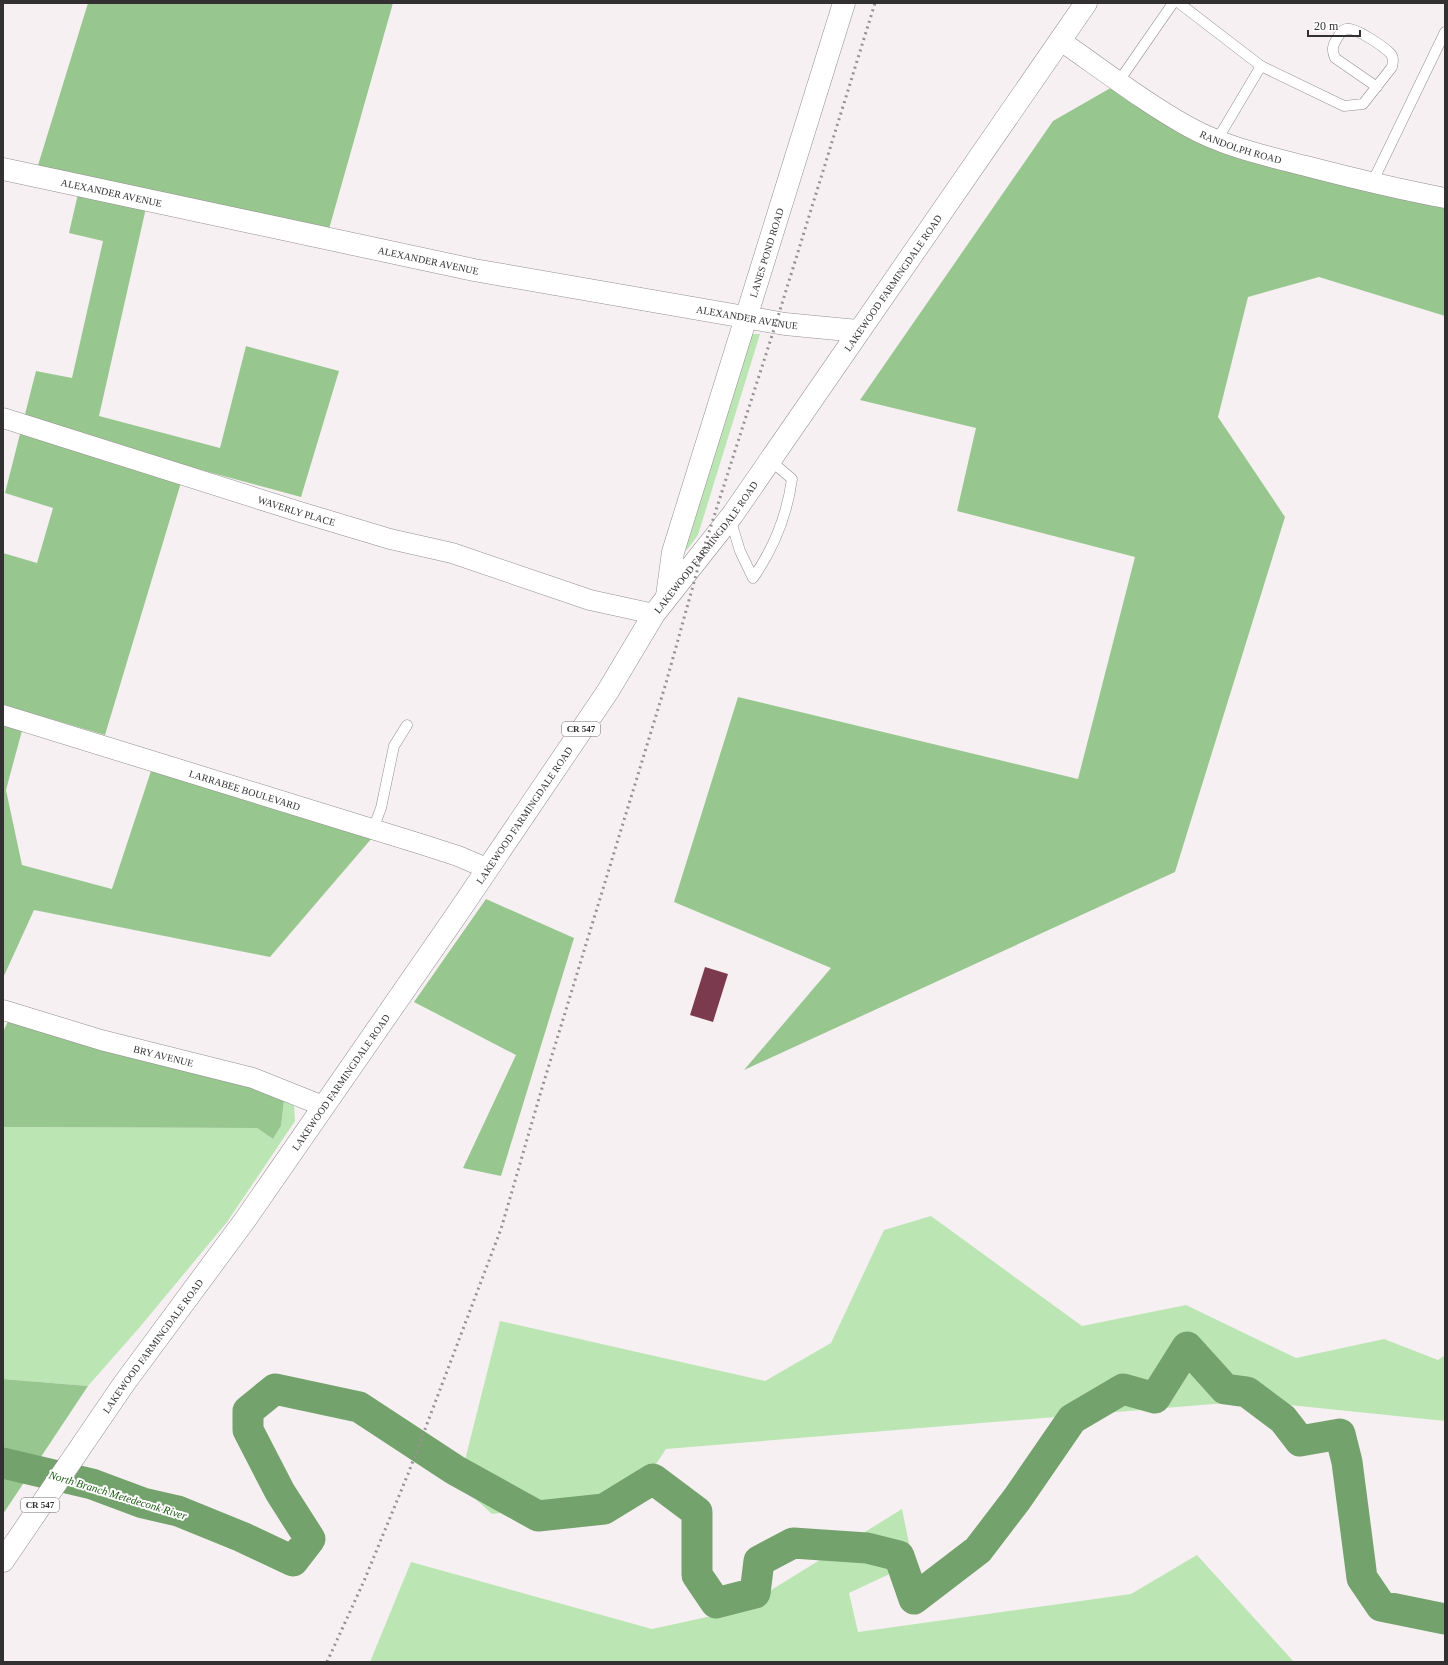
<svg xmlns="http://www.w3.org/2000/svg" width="1448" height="1665" font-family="'Times New Roman',serif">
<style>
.green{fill:#bbe6b4}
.forest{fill:#97c78f}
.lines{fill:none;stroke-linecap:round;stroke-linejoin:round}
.river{stroke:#73a26c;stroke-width:31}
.building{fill:#7b3a4e}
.service-casing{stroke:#948d8f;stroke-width:11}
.minor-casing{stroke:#948d8f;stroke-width:21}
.tertiary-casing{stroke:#948d8f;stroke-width:23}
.primary-casing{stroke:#948d8f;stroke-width:23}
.service{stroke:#fff;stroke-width:10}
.minor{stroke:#fff;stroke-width:20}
.tertiary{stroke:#fff;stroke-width:22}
.primary{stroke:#fff;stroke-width:22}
.rail{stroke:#969193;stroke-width:3;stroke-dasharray:2 4;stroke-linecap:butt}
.labels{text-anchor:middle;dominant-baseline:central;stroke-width:4;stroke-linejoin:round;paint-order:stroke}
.shield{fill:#fff;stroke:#706e6f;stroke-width:1}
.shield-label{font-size:9px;font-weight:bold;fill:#333031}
.street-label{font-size:10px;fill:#333031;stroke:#fff}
.water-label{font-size:11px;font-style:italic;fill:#19590e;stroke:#fff}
</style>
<rect width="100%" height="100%" fill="#f7f0f2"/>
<g class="green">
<path d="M753 334H760L698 535 687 550 683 547 749 339Z"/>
<path d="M284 1101 294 1106 295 1121 227 1222 139 1328 88 1386 3 1379V1127L257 1128 273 1139 281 1126Z"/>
<path d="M931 1216 1082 1326 1186 1305 1296 1358 1384 1339 1438 1360 1445 1355V1421L1250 1401 666 1449 635 1496 492 1514 459 1484 500 1321 765 1381 831 1343 884 1230Z"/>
<path d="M902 1509 913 1563 849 1593 858 1632 1131 1594 1197 1555 1294 1662H370L411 1562 652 1629 739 1610Z"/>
</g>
<g class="forest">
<path d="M88 3H393L327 236 148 199 99 416 220 448 246 346 339 371 301 497 186 466 105 735 27 712 6 790 22 865 112 889 155 759 384 824 270 957 34 910 3 978V553L37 563 53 508 5 493 36 371 72 378 103 241 69 233 80 185 35 175Z"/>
<path d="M1114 86 1280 160 1445 199V316L1319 277 1248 297 1218 417 1285 517 1175 872 744 1070 831 968 674 902 738 697 1078 779 1135 557 957 511 976 428 860 400 1053 121Z"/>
<path d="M486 899 574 938 501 1176 463 1168 516 1055 414 1002Z"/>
<path d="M9 1019 250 1085 284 1101 281 1126 273 1139 257 1128 3 1127V1032Z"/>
<path d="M3 1379 88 1386 3 1514Z"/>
</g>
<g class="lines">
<path class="river" d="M3 1463 92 1484 143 1503 178 1511 242 1537 293 1561 310 1539 280 1492 248 1430V1411L275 1389 359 1407 455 1470 538 1516 604 1509 653 1479 697 1512V1575L716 1603 755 1593 759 1561 793 1543 867 1548 899 1556 914 1599 978 1550 1017 1499 1072 1419 1123 1389 1155 1398 1187 1347 1225 1389 1247 1392 1283 1419 1300 1441 1340 1434 1347 1462 1362 1578 1381 1606 1445 1619"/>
</g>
<path class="building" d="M705 967 728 974 713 1022 690 1015Z"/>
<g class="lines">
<defs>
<g id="service">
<path d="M1179 3 1261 66 1344 106 1363 104 1392 67C1393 62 1394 57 1390 53 1383 46 1355 27 1346 29 1341 30 1339 36 1336 40 1332 47 1332 51 1335 58L1377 87"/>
<path d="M1119 81 1173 3"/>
<path d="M1217 140 1261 66"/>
<path d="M1372 183 1445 32"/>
<path d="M730 518 740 551 753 578C774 548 787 515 792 479L771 461"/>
<path d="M373 829 381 808 394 746 407 725"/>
</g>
<g id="minor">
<path id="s1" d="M1061 41C1103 70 1144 102 1189 127 1225 147 1267 156 1306 166 1352 178 1398 189 1445 198"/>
<path id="s2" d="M3 418 300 512 390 539 452 553 590 600 654 614"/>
<path id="s3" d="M3 715 424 845 458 856 486 868"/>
<path id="s4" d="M3 1010 101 1040 253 1078 323 1106"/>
</g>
<g id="tertiary">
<path id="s5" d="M3 169 474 270 785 324 858 331"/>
<path id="s6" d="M667 596 673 552 844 3"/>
</g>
<g id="primary">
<path id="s7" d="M3 1561 123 1385 245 1220 455 917 608 691 654 614 733 514 1086 3"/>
</g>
</defs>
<use href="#service" class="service-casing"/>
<use href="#minor" class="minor-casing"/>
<use href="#tertiary" class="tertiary-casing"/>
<use href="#primary" class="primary-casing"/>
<use href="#service" class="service"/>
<use href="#minor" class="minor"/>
<use href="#tertiary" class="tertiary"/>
<use href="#primary" class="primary"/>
<path class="rail" d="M327 1662 364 1581 408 1474 501 1229 542 1088 666 683 701 557 776 323 875 3"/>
</g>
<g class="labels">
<g class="shield">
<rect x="562" y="722" width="38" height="14" rx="3"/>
<rect x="21" y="1498" width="38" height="14" rx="3"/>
</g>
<g class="shield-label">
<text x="581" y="729">CR 547</text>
<text x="40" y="1505">CR 547</text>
</g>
<g class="street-label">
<text stroke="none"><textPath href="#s1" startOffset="210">RANDOLPH ROAD</textPath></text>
<text stroke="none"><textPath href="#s5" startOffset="111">ALEXANDER AVENUE</textPath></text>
<text stroke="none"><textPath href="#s6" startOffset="358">LANES POND ROAD</textPath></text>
<text stroke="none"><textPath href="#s5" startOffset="435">ALEXANDER AVENUE</textPath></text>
<text stroke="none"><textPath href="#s7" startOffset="1558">LAKEWOOD FARMINGDALE ROAD</textPath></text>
<text stroke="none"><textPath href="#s5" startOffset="759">ALEXANDER AVENUE</textPath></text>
<text stroke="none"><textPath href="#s2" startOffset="308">WAVERLY PLACE</textPath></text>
<text stroke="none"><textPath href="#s7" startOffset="1234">LAKEWOOD FARMINGDALE ROAD</textPath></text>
<text stroke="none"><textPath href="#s3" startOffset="253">LARRABEE BOULEVARD</textPath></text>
<text stroke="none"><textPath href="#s7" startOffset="910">LAKEWOOD FARMINGDALE ROAD</textPath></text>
<text stroke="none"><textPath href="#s4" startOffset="167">BRY AVENUE</textPath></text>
<text stroke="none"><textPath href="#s7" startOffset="586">LAKEWOOD FARMINGDALE ROAD</textPath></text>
<text stroke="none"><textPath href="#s7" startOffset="262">LAKEWOOD FARMINGDALE ROAD</textPath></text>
</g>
<g class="water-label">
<text transform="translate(118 1495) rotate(17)">North Branch Metedeconk River</text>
</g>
</g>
<rect width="1448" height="1665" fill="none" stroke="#333031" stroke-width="8"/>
<path d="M1308 30v6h52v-6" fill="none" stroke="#333031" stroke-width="2"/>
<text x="1314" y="30" font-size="12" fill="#333031" stroke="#ffffff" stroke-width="3" paint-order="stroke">20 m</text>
</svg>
